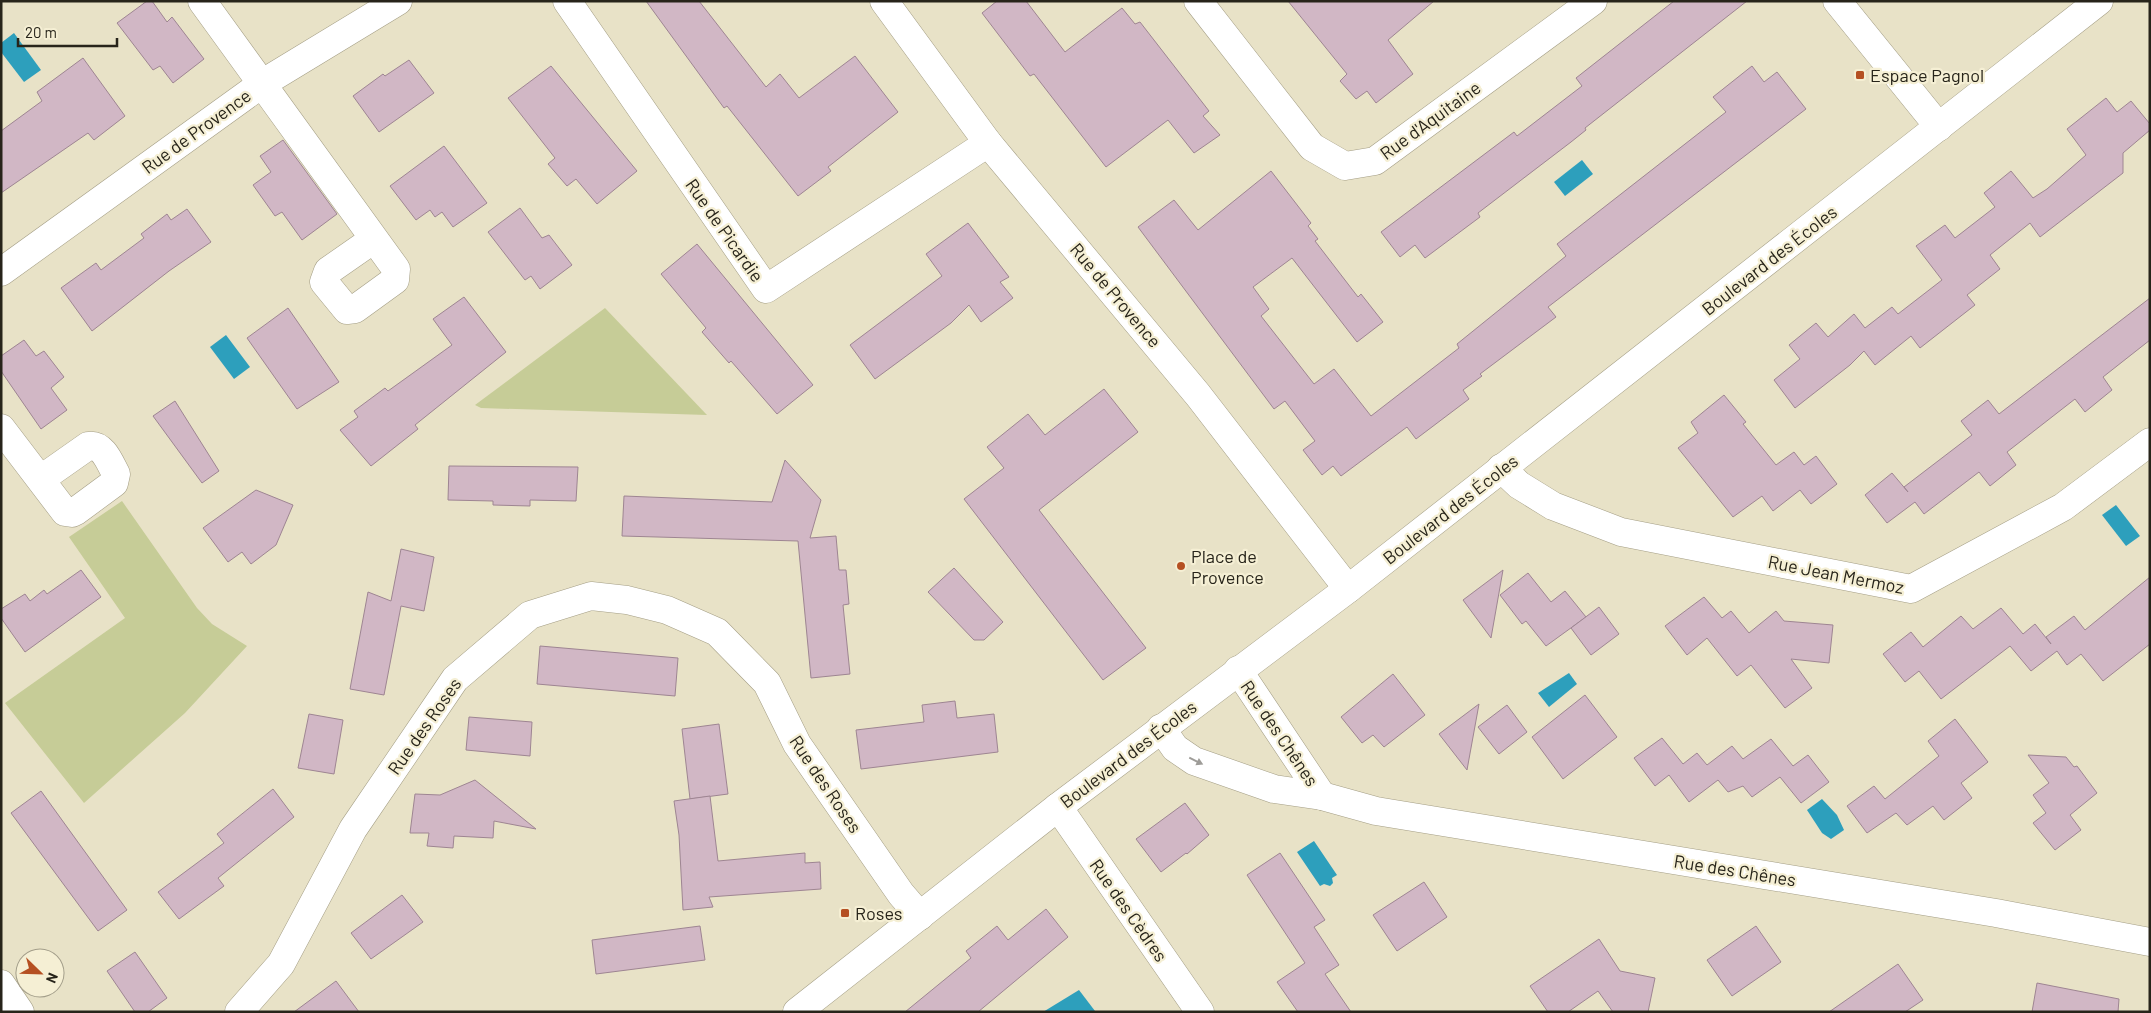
<svg xmlns="http://www.w3.org/2000/svg" width="2151" height="1013" font-family="Barlow,sans-serif">
<style>
.green{fill:#c6cc97}
.water{fill:#2d9fbc}
.building{fill:#d1b7c5;stroke:#9e8592}
.lines{fill:none;stroke-linecap:round;stroke-linejoin:round}
.street-casing{stroke:#a49e85;stroke-width:29}
.secondary-casing{stroke:#a49e85;stroke-width:29}
.street{stroke:#fff;stroke-width:28}
.secondary{stroke:#fff;stroke-width:28}
.oneway{fill:#9e9c98}
.poi-dot{fill:#b55022;stroke:#f5efd4;stroke-width:2}
.labels{text-anchor:middle;dominant-baseline:central;stroke-width:4.5;stroke-linejoin:round;paint-order:stroke}
.poi-label{font-size:18px;fill:#27241a;stroke:#f5efd4;text-anchor:start}
.street-label{font-size:18px;fill:#27241a;stroke:#f5efd4}
</style>
<rect width="100%" height="100%" fill="#e8e2c7"/>
<g class="green">
<path d="M605 308 707 415 481 408 475 405Z"/>
<path d="M122 501 197 608 212 624 247 646 185 713 84 803 5 703 125 618 69 537Z"/>
</g>
<g class="water">
<path d="M14 33 41 70 24 82 1 52V43Z"/>
<path d="M1582 160 1593 174 1565 196 1554 182Z"/>
<path d="M226 335 250 367 234 379 210 347Z"/>
<path d="M2116 505 2140 536 2126 546 2102 515Z"/>
<path d="M1569 673 1577 684 1549 707 1538 693Z"/>
<path d="M1822 799 1837 815 1844 830 1831 839 1822 833 1807 810Z"/>
<path d="M1314 841 1337 875 1332 878 1333 883 1330 886 1324 884 1320 886 1297 852Z"/>
<path d="M1079 990 1095 1011 1043 1012Z"/>
</g>
<g class="building">
<path d="M147 1H152L167 22 172 17 204 59 173 83 160 66 153 70 117 23Z"/>
<path d="M646 1H699L766 87 780 74 799 98 855 56 898 112 828 167 831 171 798 196 727 106 724 108Z"/>
<path d="M997 1H1026L1065 52 1122 8 1135 24 1140 22 1209 111 1203 116 1220 135 1194 153 1168 120 1106 167 1034 74 1030 76 982 13Z"/>
<path d="M1288 1H1434L1388 40 1413 74 1376 103 1367 91 1356 99 1340 81 1347 74Z"/>
<path d="M1674 1H1747L1585 128 1586 130 1571 142 1478 213 1480 217 1425 258 1415 245 1400 257 1381 232 1514 132 1517 136 1582 86 1576 78Z"/>
<path d="M83 58 125 116 94 140 88 133 1 193V131L42 101 37 92Z"/>
<path d="M409 60 434 93 379 132 353 96 383 74 385 76Z"/>
<path d="M551 66 637 171 597 204 576 179 567 186 548 164 555 158 508 98Z"/>
<path d="M1752 66 1764 82 1777 72 1806 109 1548 307 1556 317 1480 374 1482 376 1463 390 1469 399 1416 439 1407 427 1341 476 1333 466 1322 475 1303 450 1315 441 1285 401 1274 409 1138 227 1174 200 1198 230 1271 171 1311 223 1308 226 1318 239 1315 241 1358 297 1361 294 1383 322 1357 342 1292 258 1253 287 1269 309 1261 316 1314 384 1334 369 1371 416 1459 348 1457 344 1566 256 1557 244 1726 112 1713 97Z"/>
<path d="M2106 98 2117 112 2131 101 2150 124V130L2123 153V173L2040 237 2030 223 1990 255 2000 269 1967 295 1975 305 1920 348 1911 336 1875 365 1864 351 1850 365 1795 408 1774 380 1800 359 1789 345 1816 323 1828 337 1854 314 1865 328 1892 307 1898 314 1942 280 1916 246 1945 225 1955 238 1995 207 1984 193 2011 171 2033 198 2047 189 2086 155 2067 129Z"/>
<path d="M283 140 337 214 302 240 282 212 275 216 253 185 271 172 260 156Z"/>
<path d="M444 146 487 203 453 227 442 212 435 217 430 210 416 220 390 186Z"/>
<path d="M520 208 542 238 549 235 572 265 540 289 531 276 525 280 488 232Z"/>
<path d="M187 209 211 242 169 271 92 331 61 288 96 263 101 270 144 238 141 234 167 214 171 220Z"/>
<path d="M968 223 1009 277 1000 282 1013 298 981 322 969 305 951 323 875 379 850 345 942 276 926 254Z"/>
<path d="M697 244 813 385 777 414 731 361 729 363 702 332 706 328 661 274Z"/>
<path d="M464 297 506 352 415 425 418 429 371 466 340 430 358 417 354 411 385 388 388 391 452 345 433 319Z"/>
<path d="M2150 298V340L2103 377 2112 390 2085 412 2075 399 2007 452 2016 465 1990 486 1979 472 1924 514 1915 502 1887 523 1865 495 1892 473 1908 492 1904 487 1972 435 1961 421 1988 400 1999 414Z"/>
<path d="M288 308 339 382 297 409 247 338Z"/>
<path d="M24 340 36 356 44 351 64 377 51 388 67 410 41 429 1 371V356Z"/>
<path d="M1104 389 1138 432 1039 510 1146 648 1103 680 964 499 1004 468 987 447 1028 414 1045 435Z"/>
<path d="M1724 395 1746 422 1743 424 1776 465 1794 452 1804 465 1816 456 1837 484 1811 504 1800 490 1773 511 1762 496 1733 517 1678 448 1698 433 1691 422Z"/>
<path d="M175 401 219 471 202 483 153 416Z"/>
<path d="M785 460 821 500 810 538 836 536 839 570H846L849 604 843 605 850 674 811 678 798 541 622 536 624 496 772 502Z"/>
<path d="M449 466 578 467 576 501 530 500V506L493 505V501L448 500Z"/>
<path d="M256 490 293 505 276 545 251 564 242 552 228 562 203 528Z"/>
<path d="M401 549 434 557 424 611 401 606 384 695 350 689 368 592 391 601Z"/>
<path d="M954 568 1003 622 984 640H974L928 592Z"/>
<path d="M81 570 101 597 25 652 1 618V609L25 594 30 601 44 590 47 594Z"/>
<path d="M1503 570 1491 638 1463 600Z"/>
<path d="M1528 573 1551 602 1565 591 1586 617 1546 646 1526 621 1522 624 1500 595Z"/>
<path d="M2150 577V644L2103 681 2081 654 2067 665 2057 651 2031 671 2010 646 1941 699 1919 671 1905 682 1883 654 1911 632 1923 647 1961 616 1973 629 2001 608 2023 634 2035 624 2051 644 2046 637 2074 616 2085 630Z"/>
<path d="M1704 597 1722 618 1731 611 1749 633 1776 611 1784 621 1833 625 1829 663 1791 659 1812 688 1785 708 1751 665 1737 676 1707 638 1687 655 1665 626Z"/>
<path d="M1599 607 1619 634 1591 655 1571 628Z"/>
<path d="M540 646 678 658 675 696 537 684Z"/>
<path d="M1393 674 1425 715 1384 747 1373 735 1362 743 1341 717Z"/>
<path d="M1585 695 1617 737 1563 779 1532 737Z"/>
<path d="M955 701 957 718 994 714 998 752 861 769 856 730 924 722 922 705Z"/>
<path d="M1479 704 1467 770 1439 734Z"/>
<path d="M1507 705 1527 732 1499 754 1478 727Z"/>
<path d="M309 714 343 720 334 774 298 768Z"/>
<path d="M469 717 532 722 530 756 466 750Z"/>
<path d="M1955 719 1988 762 1961 783 1972 798 1944 820 1933 806 1907 825 1896 813 1867 833 1847 806 1874 786 1885 799 1939 756 1928 741Z"/>
<path d="M719 724 728 794 690 799 682 729Z"/>
<path d="M1662 738 1683 764 1697 753 1707 765 1732 746 1743 759 1771 739 1793 766 1808 755 1829 782 1801 803 1780 777 1752 797 1743 786 1728 792 1718 780 1689 802 1669 775 1655 786 1634 758Z"/>
<path d="M2028 755 2066 757 2074 767 2077 766 2097 793 2070 815 2081 830 2055 850 2033 823 2046 813 2033 795 2049 783Z"/>
<path d="M475 780 536 829 494 821 493 838 454 836 453 848 427 846 429 833H410L415 794 440 795Z"/>
<path d="M273 789 294 817 218 878 224 886 179 919 158 892 224 843 217 834Z"/>
<path d="M41 791 127 910 98 931 11 813Z"/>
<path d="M710 796 718 861 805 853V863L820 862 821 889 709 897 713 907 683 910 679 835 674 801Z"/>
<path d="M1185 803 1209 835 1187 854 1186 853 1161 872 1136 839Z"/>
<path d="M1280 853 1325 920 1314 927 1339 965 1325 974 1351 1012H1298L1277 982 1305 963 1247 875Z"/>
<path d="M1424 882 1447 917 1397 951 1373 915Z"/>
<path d="M402 895 423 922 371 959 351 933Z"/>
<path d="M1046 909 1068 937 978 1012H905L971 958 966 951 997 926 1008 940Z"/>
<path d="M700 926 705 960 596 974 592 940Z"/>
<path d="M1756 926 1781 962 1732 996 1707 960Z"/>
<path d="M1599 939 1620 971 1655 978 1648 1012H1613L1598 991 1568 1012H1548L1530 986Z"/>
<path d="M135 952 167 998 148 1012H135L107 971Z"/>
<path d="M1898 964 1923 1000 1905 1012H1829Z"/>
<path d="M336 981 359 1012H294Z"/>
<path d="M2037 983 2119 999 2118 1012H2032Z"/>
</g>
<g class="lines">
<defs>
<g id="street">
<path d="M202 1 396 269 395 280 355 309 347 310 324 282 328 271 374 239"/>
<path d="M567 1 766 289 988 143"/>
<path d="M884 1 988 143 1198 395 1348 589"/>
<path d="M1198 1 1312 147 1345 166 1375 161 1593 1"/>
<path d="M1837 1 1939 127"/>
<path d="M1 272 263 83 398 1"/>
<path d="M1 428 65 512 72 513 76 511 114 483 116 474C110 463 103 443 88 446L41 479"/>
<path d="M1501 468 1519 485 1553 506 1621 532 1911 589 2063 507 2150 442"/>
<path d="M1238 670 1322 796"/>
<path d="M1161 728 1175 748 1194 761 1274 789 1322 796 1376 811 1996 913 2150 942"/>
<path d="M1058 807 1200 1012"/>
<path d="M239 1012 281 964 353 829 455 679 530 615 591 596 627 600 667 610 717 632 767 683 797 744 901 894 920 916"/>
</g>
<g id="secondary">
<path d="M1 984 20 1012"/>
<path d="M797 1012 1058 807 1348 589 2099 1"/>
</g>
</defs>
<use href="#street" class="street-casing"/>
<use href="#secondary" class="secondary-casing"/>
<use href="#street" class="street"/>
<use href="#secondary" class="secondary"/>
</g>
<defs><path id="oneway-solid" d="M-6-.8H1V-3.2L6.5 0L1 3.2V.8H-6Z" transform="scale(1.25)"/></defs>
<use class="oneway" href="#oneway-solid" transform="translate(1196 761) rotate(26)"/>
<g class="poi-dot">
<rect x="1855" y="70" width="10" height="10" rx="2.5"/>
<circle cx="1181" cy="566" r="5"/>
<rect x="840" y="908" width="10" height="10" rx="2.5"/>
</g>
<g class="labels">
<g class="poi-label">
<text x="1870" y="75">Espace Pagnol</text>
<text x="1191" y="556">Place de<tspan x="1191" dy="21">Provence</tspan></text>
<text x="855" y="913">Roses</text>
</g>
<g class="street-label">
<text transform="translate(1430 120) rotate(-36)">Rue d'Aquitaine</text>
<text transform="translate(196 131) rotate(-36)">Rue de Provence</text>
<text transform="translate(725 230) rotate(55)">Rue de Picardie</text>
<text transform="translate(1769 260) rotate(-38)">Boulevard des Écoles</text>
<text transform="translate(1116 295) rotate(50)">Rue de Provence</text>
<text transform="translate(1450 509) rotate(-38)">Boulevard des Écoles</text>
<text transform="translate(1836 574) rotate(11)">Rue Jean Mermoz</text>
<text transform="translate(424 726) rotate(-55)">Rue des Roses</text>
<text transform="translate(1280 733) rotate(56)">Rue des Chênes</text>
<text transform="translate(1128 754) rotate(-37)">Boulevard des Écoles</text>
<text transform="translate(826 784) rotate(56)">Rue des Roses</text>
<text transform="translate(1735 870) rotate(9)">Rue des Chênes</text>
<text transform="translate(1129 910) rotate(55)">Rue des Cèdres</text>
</g>
</g>
<rect width="2151" height="1013" fill="none" stroke="#27241a" stroke-width="5"/>
<g transform="translate(40 973) rotate(113)"><circle r="24" fill="#f5efd4" stroke="#a39e8a"/>
<path d="M0-4L9 19L0 12L-9 19Z" fill="#b55022"/>
<text y="-8" font-size="14" font-weight="bold" text-anchor="middle" fill="#27241a">N</text>
</g>
<path d="M18 38v8h99v-8" fill="none" stroke="#27241a" stroke-width="2.5"/>
<text x="25" y="38" font-size="15" fill="#27241a" stroke="#f5efd4" stroke-width="4" paint-order="stroke">20 m</text>
</svg>
